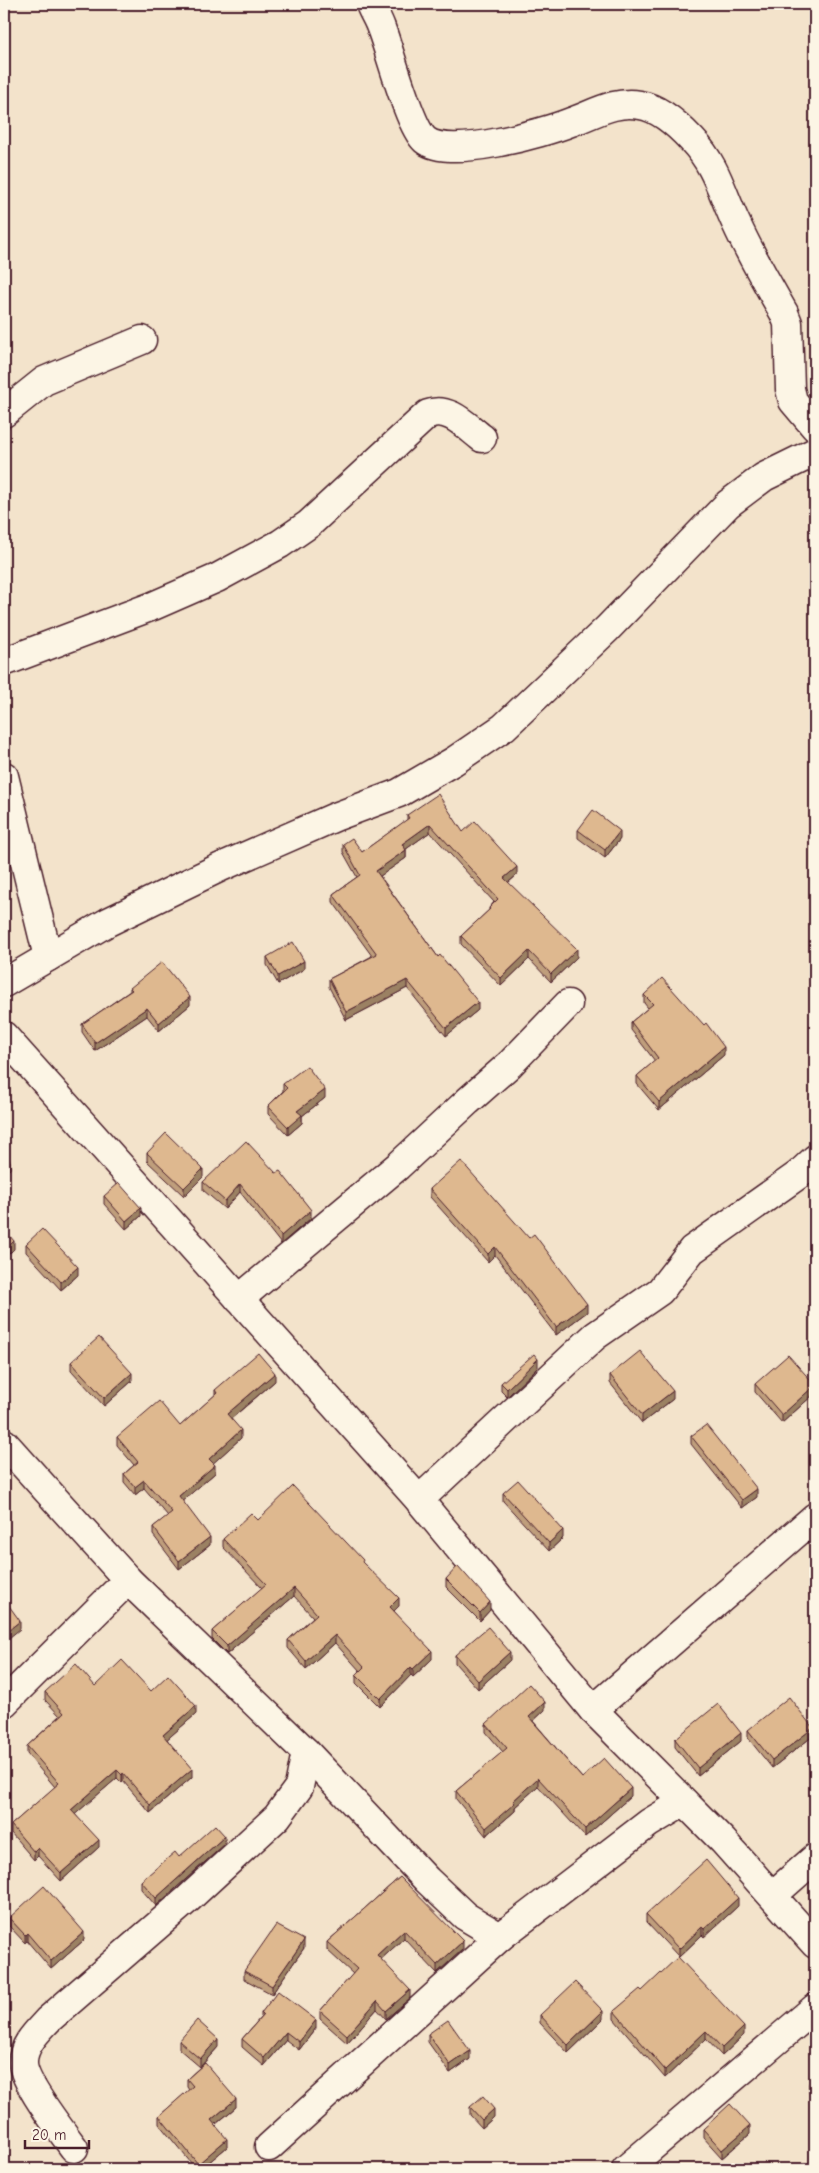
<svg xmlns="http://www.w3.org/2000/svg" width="819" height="2173" font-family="'Comic Neue',sans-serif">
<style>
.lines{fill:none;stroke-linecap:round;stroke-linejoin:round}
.minor-casing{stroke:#4a1f2b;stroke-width:31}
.minor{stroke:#fcf5e5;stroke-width:28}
.wall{fill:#bf9e7b;stroke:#4a1f2b}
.shaded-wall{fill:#9b8164;stroke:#4a1f2b}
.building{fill:#deb88f;stroke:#4a1f2b}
</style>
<rect width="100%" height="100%" fill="#f3e3cb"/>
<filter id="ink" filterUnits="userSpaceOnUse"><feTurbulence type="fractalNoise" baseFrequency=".02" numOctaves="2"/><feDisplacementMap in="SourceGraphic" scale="10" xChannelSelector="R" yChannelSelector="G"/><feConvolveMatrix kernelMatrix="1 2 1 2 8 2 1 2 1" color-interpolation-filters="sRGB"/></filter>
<g filter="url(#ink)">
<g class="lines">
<defs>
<g id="minor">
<path d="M370 4C373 12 378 19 381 28 390 51 409 126 425 140 449 160 543 133 571 122 594 114 615 100 640 105 660 108 679 126 692 140 716 165 722 193 736 223 750 254 767 283 784 313L788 323 790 389 793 401 815 427"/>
<path d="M4 413 44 381 142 340"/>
<path d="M4 662 153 606 217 578 280 544 309 524 428 414C449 406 466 426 482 438"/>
<path d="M4 776 48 957"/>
<path d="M4 983 108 922 221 867 335 817 399 793 454 761 504 727 607 629 728 504 764 477 815 452"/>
<path d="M4 1036 419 1500 593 1710 723 1841 815 1944"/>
<path d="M239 1299 398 1166 468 1101 510 1064 568 1004"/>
<path d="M4 1443 128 1580 306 1752 427 1880 465 1916 500 1937"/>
<path d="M419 1500 595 1336 660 1291 692 1250 798 1175 815 1159"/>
<path d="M4 1703 128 1580"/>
<path d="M593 1710 815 1517"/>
<path d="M773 1895 815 1858"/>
<path d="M269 2147 500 1937 649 1823 684 1802"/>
<path d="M74 2148C62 2132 22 2080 23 2062 23 2045 37 2032 48 2020L188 1899 277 1817 299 1787 306 1752"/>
<path d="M626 2169 815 2008"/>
</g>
</defs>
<use href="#minor" class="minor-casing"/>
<use href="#minor" class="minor"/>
</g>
<g class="wall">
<path d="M407 815 463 832 517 875 508 883 577 957 551 982 529 959 501 986 461 944V936L489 910V908L494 902 430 832 406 849V858L380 876 438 957 478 1010 446 1036 407 988 346 1020 329 987V979L372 956 333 902V894L357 877 343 852V844L362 852 407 820Z"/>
<path d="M578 830 620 839 605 858 578 838Z"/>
<path d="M267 957 304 969 278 984 267 965Z"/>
<path d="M130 988 190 1005 159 1031 147 1016 95 1051 82 1032V1024L130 991Z"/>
<path d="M644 995 724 1055 659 1110 637 1084V1076L655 1061 631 1030V1022L648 1008 644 1003Z"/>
<path d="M283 1084 325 1098 302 1116V1123L288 1135 268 1114V1106L283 1091Z"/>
<path d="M147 1153 203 1177 184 1196 147 1161Z"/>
<path d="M276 1173 311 1218 281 1244 240 1192 225 1209 203 1190V1182Z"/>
<path d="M430 1189 587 1312 556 1335 495 1255 488 1262 430 1197Z"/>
<path d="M104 1196 141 1216 126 1229 104 1204Z"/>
<path d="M26 1244 78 1275 61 1290 26 1252Z"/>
<path d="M71 1362 132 1381 104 1406 71 1370Z"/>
<path d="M538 1367 507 1397 501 1391V1383Z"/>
<path d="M610 1375 673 1399 642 1423 610 1383Z"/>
<path d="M275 1381 231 1419 241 1438 213 1463 215 1473 182 1501 210 1545 179 1569 153 1535V1527L168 1516 144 1488 135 1495 124 1482V1474L134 1465 117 1445V1437L180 1426 215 1395V1390Z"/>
<path d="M755 1384 815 1393 782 1423 755 1392Z"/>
<path d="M691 1436 757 1497 742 1508 691 1444Z"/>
<path d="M503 1493 563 1538 549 1551 503 1501Z"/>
<path d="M258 1520 363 1563 399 1606 394 1611 432 1659 413 1677 411 1675 380 1707 356 1683V1675L360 1671 335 1643 306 1669 288 1648V1640L313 1617 294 1596 227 1654 212 1639V1631L262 1588 223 1547V1539Z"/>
<path d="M446 1579 490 1610 480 1621 446 1587Z"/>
<path d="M455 1655 510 1660 478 1689 455 1663Z"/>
<path d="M95 1686 151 1691 196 1714 167 1739 192 1777 150 1813 123 1781 122 1783 117 1778 75 1814 99 1847 61 1881 38 1856 34 1860 11 1833V1825L55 1787 27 1754V1746L60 1716 45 1700V1692Z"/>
<path d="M545 1710 533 1721 582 1778 631 1796 585 1837 538 1786 515 1807V1811L486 1836 456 1799V1791L503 1752 486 1732V1724Z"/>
<path d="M748 1730 813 1736 772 1768 748 1738Z"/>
<path d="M675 1739 741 1741 698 1776 675 1747Z"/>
<path d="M225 1844 156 1906 141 1889V1881L179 1857Z"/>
<path d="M400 1877 463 1949 437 1973 404 1938 381 1959 410 1998 386 2019 377 2009 347 2043 320 2019V2011L353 1974 327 1950V1942Z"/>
<path d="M738 1906 704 1937 702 1935 679 1957 646 1922V1914Z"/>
<path d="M9 1918 84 1940 51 1969 27 1941 25 1943 9 1926Z"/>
<path d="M304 1948 272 1994 244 1979V1971Z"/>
<path d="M642 1991 744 2035 722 2056 706 2039 665 2078 614 2019V2011Z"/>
<path d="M261 2013 316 2028 299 2050 286 2040 264 2066 242 2047V2039L261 2017Z"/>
<path d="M540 2015 603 2019 568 2053 540 2023Z"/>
<path d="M428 2034 470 2059 450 2073 428 2042Z"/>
<path d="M179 2041 218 2047 202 2065 236 2107 215 2125 227 2147 201 2169H196L159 2124V2116L189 2090 187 2087V2079L200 2067 179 2049Z"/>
<path d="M815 2078V2098L809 2091V2083Z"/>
<path d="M470 2107 494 2117 482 2128 470 2115Z"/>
<path d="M703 2129 750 2134 722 2158 703 2137Z"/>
</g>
<g class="shaded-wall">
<path d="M430 824V832L402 852V844Z"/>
<path d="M620 831V839L605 858V850Z"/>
<path d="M406 850V858L376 879V871Z"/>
<path d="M517 867V875L504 886V878Z"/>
<path d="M577 949V957L551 982V974Z"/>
<path d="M529 951V959L501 986V978Z"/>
<path d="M304 961V969L278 984V976Z"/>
<path d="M407 980V988L346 1020V1012Z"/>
<path d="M190 997V1005L159 1031V1023Z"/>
<path d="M478 1002V1010L446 1036V1028Z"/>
<path d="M147 1008V1016L95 1051V1043Z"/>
<path d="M724 1047V1055L659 1110V1102Z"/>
<path d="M325 1090V1098L302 1116V1123L288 1135V1127L297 1111Z"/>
<path d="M10 1161V1169L4 1175V1167Z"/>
<path d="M203 1169V1177L184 1196V1188Z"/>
<path d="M240 1184V1192L225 1209V1201Z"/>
<path d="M141 1208V1216L126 1229V1221Z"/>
<path d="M311 1210V1218L281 1244V1236Z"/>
<path d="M14 1241V1249L4 1259V1251Z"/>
<path d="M495 1247V1255L488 1262V1254Z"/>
<path d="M78 1267V1275L61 1290V1282Z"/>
<path d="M587 1304V1312L556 1335V1327Z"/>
<path d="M538 1359V1367L507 1397V1389Z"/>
<path d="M132 1373V1381L104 1406V1398Z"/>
<path d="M275 1373V1381L227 1422V1414Z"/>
<path d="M815 1385V1393L782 1423V1415Z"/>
<path d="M673 1391V1399L642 1423V1415Z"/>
<path d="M241 1430V1438L209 1467V1459Z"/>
<path d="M215 1465V1473L179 1504V1496Z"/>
<path d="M144 1480V1488L135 1495V1487Z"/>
<path d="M757 1489V1497L742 1508V1500Z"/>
<path d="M563 1530V1538L549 1551V1543Z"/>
<path d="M210 1537V1545L179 1569V1561Z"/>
<path d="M294 1588V1596L227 1654V1646Z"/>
<path d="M399 1598V1606L390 1615V1607Z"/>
<path d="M490 1602V1610L480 1621V1613Z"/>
<path d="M20 1621V1629L4 1642V1634Z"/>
<path d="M335 1635V1643L306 1669V1661Z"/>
<path d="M432 1651V1659L413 1677V1669Z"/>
<path d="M510 1652V1660L478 1689V1681Z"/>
<path d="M411 1667V1675L380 1707V1699Z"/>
<path d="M545 1702V1710L529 1725V1717Z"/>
<path d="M196 1706V1714L163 1743V1735Z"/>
<path d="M813 1728V1736L772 1768V1760Z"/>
<path d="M741 1733V1741L698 1776V1768Z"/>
<path d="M192 1769V1777L150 1813V1805Z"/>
<path d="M117 1770V1778L71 1818V1810Z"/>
<path d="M123 1773V1781L122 1783V1775Z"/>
<path d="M538 1778V1786L515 1807V1811L486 1836V1828L513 1801Z"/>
<path d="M631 1788V1796L585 1837V1829Z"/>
<path d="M225 1836V1844L156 1906V1898Z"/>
<path d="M99 1840V1847L61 1881V1873Z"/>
<path d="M38 1848V1856L34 1860V1852Z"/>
<path d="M738 1898V1906L704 1937V1929Z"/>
<path d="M702 1927V1935L679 1957V1949Z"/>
<path d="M404 1930V1938L377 1963V1955Z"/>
<path d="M84 1932V1940L51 1969V1961Z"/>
<path d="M27 1933V1941L25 1943V1935Z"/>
<path d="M304 1940V1948L272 1994V1986Z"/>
<path d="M463 1941V1949L437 1973V1965Z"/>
<path d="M410 1990V1998L386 2019V2011Z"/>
<path d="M377 2001V2009L347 2043V2035Z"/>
<path d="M603 2011V2019L568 2053V2045Z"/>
<path d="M316 2020V2028L299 2050V2042Z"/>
<path d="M744 2027V2035L722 2056V2048Z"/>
<path d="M706 2031V2039L665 2078V2070Z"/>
<path d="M286 2032V2040L264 2066V2058Z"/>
<path d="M218 2039V2047L200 2067V2059Z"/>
<path d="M470 2051V2059L450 2073V2065Z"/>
<path d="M236 2099V2107L211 2128V2120Z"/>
<path d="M494 2109V2117L482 2128V2120Z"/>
<path d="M750 2126V2134L722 2158V2150Z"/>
<path d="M227 2139V2147L201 2169H198V2164Z"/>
</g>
<g class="building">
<path d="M438 794 463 832 475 821 517 867 504 878 577 949 551 974 529 951 501 978 461 936 490 909 489 908 498 899 430 824 402 844 406 850 376 871 438 957 440 955 478 1002 446 1028 407 980 346 1012 329 979 377 954 333 894 360 875 343 844 352 838 362 852 409 818 407 815Z"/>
<path d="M593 810 620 831 605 850 578 830Z"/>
<path d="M293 942 304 961 278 976 267 957Z"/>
<path d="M162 962 190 997 159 1023 147 1008 95 1043 82 1024 132 990 130 988Z"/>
<path d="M662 978 704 1025 706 1023 724 1047 659 1102 637 1076 658 1058 631 1022 653 1004 644 995Z"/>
<path d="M307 1066 325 1090 297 1111 302 1115 288 1127 268 1106 287 1088 283 1084Z"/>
<path d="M166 1133 203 1169 184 1188 147 1153Z"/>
<path d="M246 1141 276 1173 280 1171 311 1210 281 1236 240 1184 225 1201 203 1182Z"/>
<path d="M4 1154 10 1161 4 1167Z"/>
<path d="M461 1161 529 1238 534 1234 587 1304 556 1327 495 1247 488 1254 430 1189Z"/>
<path d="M119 1183 141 1208 126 1221 104 1196Z"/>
<path d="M4 1229 14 1241 4 1251Z"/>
<path d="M42 1229 78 1267 61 1282 26 1244Z"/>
<path d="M99 1337 132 1373 104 1398 71 1362Z"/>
<path d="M640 1351 673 1391 642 1415 610 1375Z"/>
<path d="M258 1353 275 1373 227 1414 241 1430 209 1459 215 1465 179 1496 210 1537 179 1561 153 1527 172 1512 144 1480 135 1487 124 1474 138 1462 117 1437 159 1401 180 1426 217 1393 215 1390Z"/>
<path d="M534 1354 538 1359 507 1389 501 1383Z"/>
<path d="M788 1355 815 1385 782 1415 755 1384Z"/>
<path d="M706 1425 757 1489 742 1500 691 1436Z"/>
<path d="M518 1480 563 1530 549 1543 503 1493Z"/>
<path d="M293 1486 363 1560 362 1562 399 1598 390 1607 432 1651 413 1669 411 1667 380 1699 356 1675 364 1667 335 1635 306 1661 288 1640 317 1614 294 1588 227 1646 212 1631 266 1584 223 1539 251 1513 258 1520Z"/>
<path d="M458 1566 490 1602 480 1613 446 1579Z"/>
<path d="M4 1599 20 1621 4 1634Z"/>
<path d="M488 1627 510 1652 478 1681 455 1655Z"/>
<path d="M122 1660 151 1691 168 1675 196 1706 163 1735 192 1769 150 1805 123 1773 122 1775 117 1770 71 1810 99 1840 61 1873 38 1848 34 1852 11 1825 59 1783 27 1746 64 1713 45 1692 76 1664 95 1686Z"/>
<path d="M529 1684 545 1702 529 1717 582 1778 604 1758 631 1788 585 1829 538 1778 513 1801 515 1803 486 1828 456 1791 507 1748 486 1724Z"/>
<path d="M789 1697 813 1728 772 1760 748 1730Z"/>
<path d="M718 1704 741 1733 698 1768 675 1739Z"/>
<path d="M215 1825 225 1836 156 1898 141 1881 175 1852 179 1857Z"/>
<path d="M706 1860 738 1898 704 1929 702 1927 679 1949 646 1914Z"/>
<path d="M400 1877 463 1941 437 1965 404 1930 377 1955 410 1990 386 2011 377 2001 347 2035 320 2011 357 1969 327 1942Z"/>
<path d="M44 1886 84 1932 51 1961 27 1933 25 1935 9 1918Z"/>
<path d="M276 1925 304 1940 272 1986 244 1971Z"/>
<path d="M678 1957 744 2027 722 2048 706 2031 665 2070 614 2011 640 1989 642 1991Z"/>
<path d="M575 1982 603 2011 568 2045 540 2015Z"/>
<path d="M278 1991 316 2020 299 2042 286 2032 264 2058 242 2039 263 2015 261 2013Z"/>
<path d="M197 2020 218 2039 200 2059 179 2041Z"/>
<path d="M448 2020 470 2051 450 2065 428 2034Z"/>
<path d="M205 2063 236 2099 211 2120 227 2139 198 2164 159 2116 193 2086 187 2079Z"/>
<path d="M815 2078V2090L809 2083Z"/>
<path d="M483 2096 494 2109 482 2120 470 2107Z"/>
<path d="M730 2104 750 2126 722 2150 703 2129Z"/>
</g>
</g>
<rect width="819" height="2173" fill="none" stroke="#fcf5e5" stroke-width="20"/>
<rect x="10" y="10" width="799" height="2153" fill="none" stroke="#4a1f2b" stroke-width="2" filter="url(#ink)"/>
<path d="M25 2140v8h64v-8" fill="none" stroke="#4a1f2b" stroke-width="2.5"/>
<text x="32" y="2140" font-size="15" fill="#4a1f2b" stroke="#fcf5e5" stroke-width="4" paint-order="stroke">20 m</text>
</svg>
